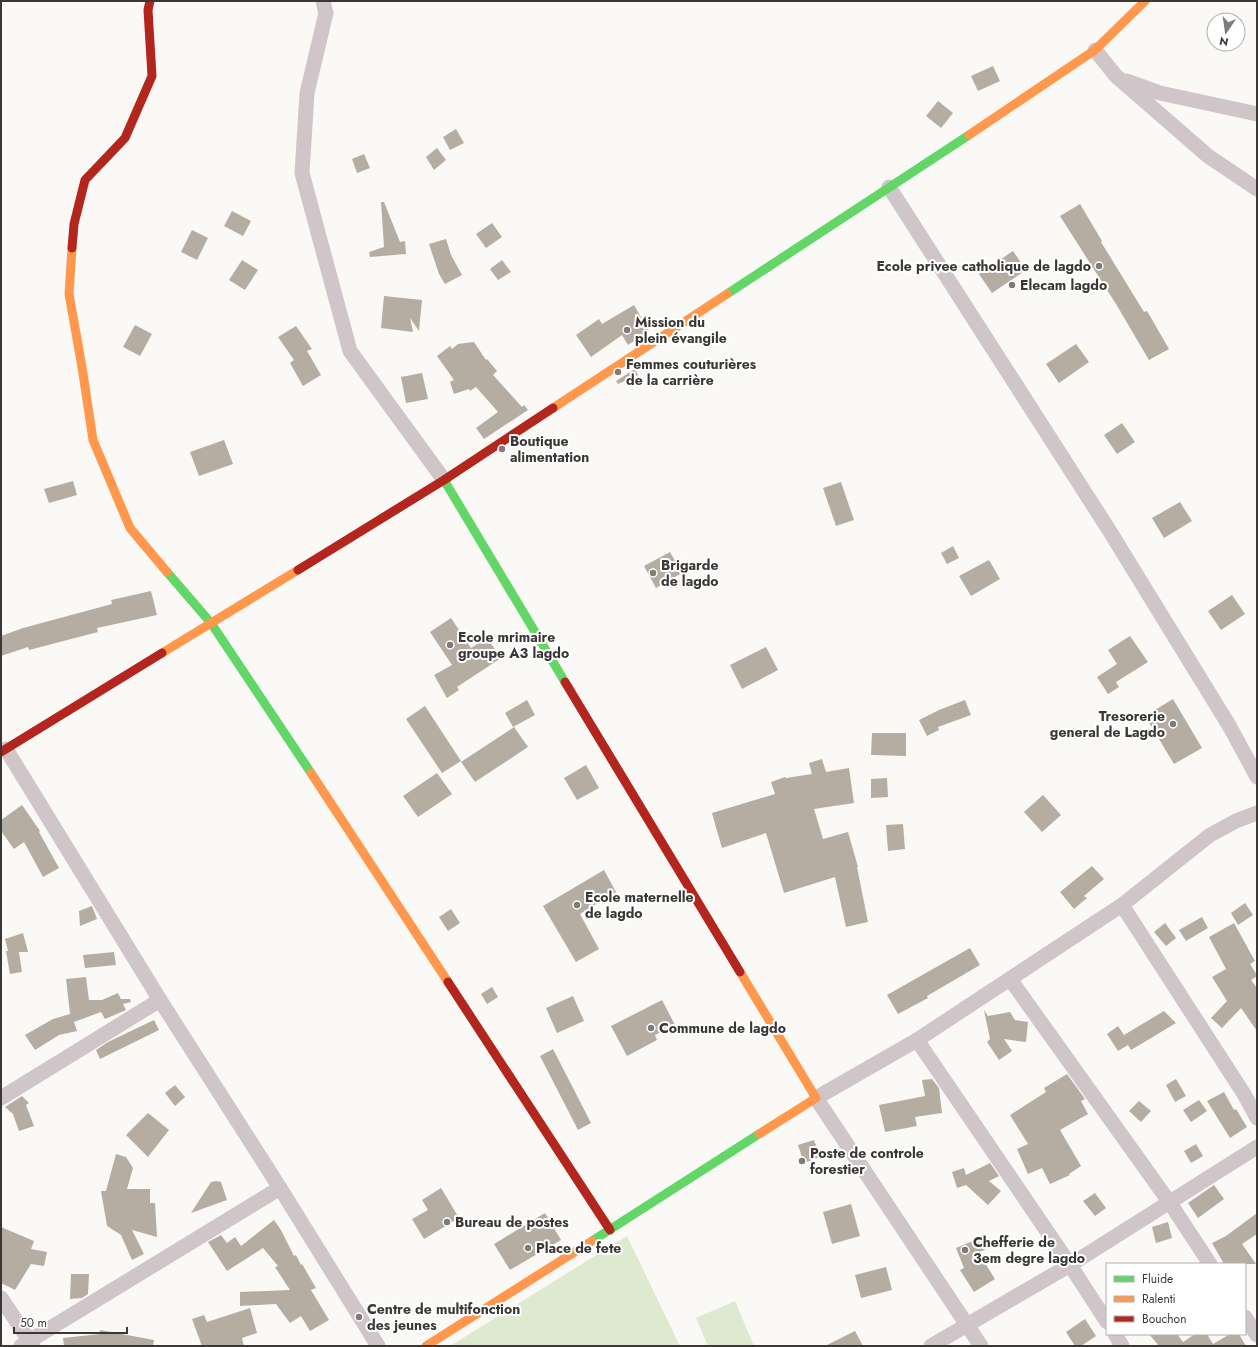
<svg xmlns="http://www.w3.org/2000/svg" width="1258" height="1347" font-family="Jost,sans-serif">
<style>
.green{fill:#deead0}
.building{fill:#b5ada2}
.lines{fill:none;stroke-linecap:round;stroke-linejoin:round}
.street{stroke:#d0c6ca;stroke-width:15}
.fast{stroke:#63d668;stroke-width:9}
.slow{stroke:#ff974d;stroke-width:9}
.jam{stroke:#b3261e;stroke-width:9}
.poi-dot{fill:#7d7c79;stroke:#fff;stroke-width:1.5}
.labels{text-anchor:middle;dominant-baseline:central;stroke-width:4;stroke-linejoin:round;paint-order:stroke}
.poi-label{font-size:14px;font-weight:bold;fill:#393836;stroke:#fff;text-anchor:start}
</style>
<rect width="100%" height="100%" fill="#fbf9f6"/>
<g class="green">
<path d="M627 1236 680 1346H450Z"/>
<path d="M735 1301 754 1346H708L696 1318Z"/>
</g>
<g class="building">
<path d="M993 66 1000 81 978 91 971 76Z"/>
<path d="M938 101 953 113 941 128 926 116Z"/>
<path d="M456 129 464 143 450 150 443 137Z"/>
<path d="M437 148 446 160 434 170 426 157Z"/>
<path d="M364 154 370 168 357 173 352 159Z"/>
<path d="M381 202H384L400 242 405 241 406 254 370 257 369 252 384 247Z"/>
<path d="M1080 204 1102 241 1101 242 1144 312 1147 311 1169 349 1149 360 1116 304 1060 216Z"/>
<path d="M232 211 251 221 243 236 224 226Z"/>
<path d="M492 223 502 237 486 248 476 234Z"/>
<path d="M192 230 208 238 197 260 181 252Z"/>
<path d="M446 239 451 255 462 275 445 284 439 274 429 244Z"/>
<path d="M1013 251 1026 270 992 293 979 274Z"/>
<path d="M242 260 258 270 245 290 229 280Z"/>
<path d="M502 260 511 272 498 280 490 269Z"/>
<path d="M384 296 422 300 419 331 410 318 413 332 381 328Z"/>
<path d="M634 305 649 331 628 345 622 335 591 357 576 335 599 319 602 324Z"/>
<path d="M135 325 152 334 140 356 123 347Z"/>
<path d="M296 326 312 349 307 351 321 375 303 386 290 363 294 360 278 337Z"/>
<path d="M474 342 486 360 487 359 497 371 493 375 522 407 524 405 528 410 484 439 476 428 498 412 476 387 470 391 469 389 454 394 450 382 454 380 437 356 450 346 452 349 458 344Z"/>
<path d="M1076 344 1089 362 1059 383 1046 364Z"/>
<path d="M635 369 638 375 618 384 616 381Z"/>
<path d="M422 373 428 399 406 403 401 377Z"/>
<path d="M1122 423 1135 442 1117 454 1104 435Z"/>
<path d="M224 440 233 464 199 476 190 452Z"/>
<path d="M73 481 77 495 49 503 44 489Z"/>
<path d="M841 482 854 520 836 526 823 488Z"/>
<path d="M1180 502 1192 521 1164 538 1152 518Z"/>
<path d="M953 546 959 558 947 564 941 553Z"/>
<path d="M670 552 682 573 656 588 644 566Z"/>
<path d="M989 560 1000 579 971 596 959 576Z"/>
<path d="M151 591 157 615 97 628 98 632 29 650 28 647 1 656V636L23 628 112 604 111 600Z"/>
<path d="M1232 595 1245 614 1221 630 1208 611Z"/>
<path d="M451 618 471 648 487 638 501 658 457 687 459 690 447 698 434 675 452 665 430 632Z"/>
<path d="M1130 636 1148 662 1116 682 1119 687 1108 694 1097 677 1117 664 1108 650Z"/>
<path d="M766 647 778 670 742 689 730 665Z"/>
<path d="M1173 699 1202 748 1174 764 1145 716Z"/>
<path d="M527 700 535 715 513 727 505 713Z"/>
<path d="M965 700 971 715 938 727 939 730 927 736 919 720 939 710Z"/>
<path d="M425 706 461 761 442 773 406 719Z"/>
<path d="M514 727 528 747 475 782 461 762Z"/>
<path d="M872 733H906V756L871 755Z"/>
<path d="M822 759 826 772 849 768 854 803 814 809 823 839 848 832 858 867H857L868 922 846 927 835 877 784 893 766 833 722 848 717 831 712 813 775 794 771 782 785 777 786 778 812 774 809 763Z"/>
<path d="M586 765 599 788 577 800 564 778Z"/>
<path d="M437 773 452 794 418 817 403 796Z"/>
<path d="M887 778 888 797 871 798V779Z"/>
<path d="M1043 795 1061 815 1042 832 1024 812Z"/>
<path d="M22 805 40 831 39 832 59 868 43 877 24 842 14 849 1 831V820Z"/>
<path d="M903 824 905 849 888 851 886 825Z"/>
<path d="M1092 866 1104 879 1084 896 1087 898 1074 909 1060 892Z"/>
<path d="M604 870 616 892 580 914 599 949 576 962 543 906Z"/>
<path d="M1245 903 1253 915 1238 925 1231 913Z"/>
<path d="M92 906 97 919 80 926 79 911Z"/>
<path d="M451 909 460 923 448 931 439 917Z"/>
<path d="M1202 917 1208 928 1186 941 1179 930Z"/>
<path d="M1165 923 1176 938 1166 946 1154 932Z"/>
<path d="M1234 923 1255 961 1250 964 1257 975V976L1251 980 1257 988V1031L1241 1008 1222 1028 1211 1018 1227 1001 1212 977 1226 969 1209 937Z"/>
<path d="M23 933 28 952H19L22 972 10 974 6 951H8L5 939Z"/>
<path d="M970 948 980 965 927 996 928 998 898 1014 887 995Z"/>
<path d="M114 952 116 965 85 968 83 955Z"/>
<path d="M86 977 89 1000H102L118 993 121 999H130L131 1002 123 1004 126 1010 105 1019 101 1012 74 1022 77 1031 59 1035 35 1050 25 1035 53 1019 70 1014 66 979Z"/>
<path d="M492 987 498 997 487 1004 481 994Z"/>
<path d="M573 996 584 1021 557 1033 546 1008Z"/>
<path d="M662 1000 675 1025 655 1035 657 1040 627 1056 611 1026Z"/>
<path d="M984 1010 988 1016 1010 1012 1015 1020 1028 1022 1026 1042 1004 1039 1012 1051 999 1060 987 1042 990 1039Z"/>
<path d="M1164 1011 1176 1023 1131 1050 1128 1045 1118 1051 1107 1034 1118 1026 1124 1035Z"/>
<path d="M154 1020 159 1030 100 1059 96 1050 108 1042Z"/>
<path d="M553 1049 591 1123 578 1130 540 1056Z"/>
<path d="M1067 1074 1085 1099 1081 1101 1088 1114 1060 1130 1081 1166 1069 1174 1070 1175 1050 1184 1042 1168 1028 1174 1017 1149 1028 1144 1010 1115 1046 1092 1044 1088Z"/>
<path d="M932 1079 939 1088 942 1113 915 1117 917 1126 885 1132 879 1105 925 1096 922 1080Z"/>
<path d="M1176 1079 1186 1096 1175 1102 1166 1085Z"/>
<path d="M175 1085 185 1097 175 1106 165 1093Z"/>
<path d="M1224 1092 1234 1110 1236 1109 1247 1127 1230 1138 1207 1101Z"/>
<path d="M22 1096 29 1103 26 1105 34 1126 19 1131 13 1114 5 1107Z"/>
<path d="M1199 1100 1207 1111 1191 1122 1183 1110Z"/>
<path d="M1139 1101 1151 1111 1141 1122 1129 1111Z"/>
<path d="M148 1113 169 1130 148 1157 126 1135Z"/>
<path d="M814 1140 820 1157 804 1163 798 1145Z"/>
<path d="M1196 1144 1203 1156 1191 1163 1184 1151Z"/>
<path d="M116 1154 126 1157 133 1168 127 1189H150V1203H155L157 1237 132 1230 144 1254 132 1260 121 1235 107 1226 101 1191H106Z"/>
<path d="M990 1163 999 1176 989 1181 1001 1191 988 1205 966 1185 957 1188 952 1172 964 1168 966 1175Z"/>
<path d="M216 1181 221 1182 227 1200 191 1213 211 1182Z"/>
<path d="M1214 1185 1224 1199 1198 1218 1188 1203Z"/>
<path d="M441 1188 459 1218 424 1239 412 1219 428 1210 422 1200Z"/>
<path d="M1095 1193 1106 1208 1095 1216 1083 1201Z"/>
<path d="M851 1204 860 1236 832 1244 823 1212Z"/>
<path d="M545 1213 561 1240 510 1270 494 1244Z"/>
<path d="M1257 1213V1234L1242 1244 1256 1264H1224L1212 1243 1226 1236Z"/>
<path d="M274 1220 281 1230 294 1256 296 1255 301 1265 302 1264 316 1288 311 1290 329 1320 310 1331 301 1316 290 1323 276 1304 240 1306V1292L290 1290 275 1267 278 1266 263 1248 227 1271 208 1242 221 1235 227 1243 235 1237 241 1246Z"/>
<path d="M1168 1222 1172 1238 1156 1243 1152 1227Z"/>
<path d="M1 1227 34 1241 31 1249 47 1252 44 1266 31 1264 15 1290 1 1283Z"/>
<path d="M980 1238 985 1250 978 1252 995 1279 974 1292 960 1270 964 1268 956 1248Z"/>
<path d="M886 1267 892 1290 861 1298 855 1275Z"/>
<path d="M71 1274H89L88 1294 82 1298 70 1299Z"/>
<path d="M250 1308 257 1333 242 1338 244 1346H202L192 1319 204 1315 207 1322Z"/>
<path d="M1085 1319 1096 1336 1081 1346H1075L1066 1332Z"/>
<path d="M100 1330 154 1340 153 1346H64L63 1338 100 1334Z"/>
<path d="M855 1331 863 1346H825Z"/>
<path d="M1149 1334H1177L1183 1342 1195 1334H1207L1213 1344 1230 1334H1239L1246 1346H1159Z"/>
</g>
<g class="lines">
<g class="street">
<path d="M323 1 326 13 307 93 302 173 350 351 444 480"/>
<path d="M1095 50 1116 76 1208 156 1257 189"/>
<path d="M1127 81 1160 93 1257 114"/>
<path d="M889 187 1109 530 1230 727 1257 777"/>
<path d="M6 749 160 1000 280 1188 378 1346"/>
<path d="M1122 905 1244 1094 1257 1118"/>
<path d="M1010 979 1170 1203 1210 1264"/>
<path d="M917 1040 1070 1265 1107 1322"/>
<path d="M1 1098 160 1000"/>
<path d="M1 1298 33 1346"/>
<path d="M1245 1317 1257 1335"/>
<path d="M1115 1334 1122 1346"/>
<path d="M21 1346 280 1188"/>
<path d="M931 1346 967 1325 816 1098 917 1040 1122 905 1210 835 1236 821 1257 813"/>
<path d="M981 1346 967 1325 1070 1265 1257 1147"/>
</g>
<g class="fast">
<path d="M727 294 969 135"/>
<path d="M444 480 565 682"/>
<path d="M167 572 211 623 311 773"/>
<path d="M592 1241 759 1134"/>
</g>
<g class="slow">
<path d="M969 135 1095 50 1145 1"/>
<path d="M72 248 69 294 82 367 93 440 130 528 167 572"/>
<path d="M553 408 727 294"/>
<path d="M162 653 298 570"/>
<path d="M311 773 448 982"/>
<path d="M740 972 816 1098 759 1134"/>
<path d="M426 1346 592 1241"/>
</g>
<g class="jam">
<path d="M72 248 74 224 85 180 125 138 152 76 148 10 150 1"/>
<path d="M298 570 444 480 553 408"/>
<path d="M565 682 740 972"/>
<path d="M1 752 162 653"/>
<path d="M448 982 610 1230"/>
</g>
</g>
<g class="poi-dot">
<circle cx="1099" cy="266" r="4"/>
<circle cx="1012" cy="285" r="4"/>
<circle cx="627" cy="330" r="4"/>
<circle cx="618" cy="372" r="4"/>
<circle cx="502" cy="449" r="4"/>
<circle cx="653" cy="573" r="4"/>
<circle cx="450" cy="645" r="4"/>
<circle cx="1173" cy="724" r="4"/>
<circle cx="577" cy="905" r="4"/>
<circle cx="651" cy="1028" r="4"/>
<circle cx="802" cy="1161" r="4"/>
<circle cx="447" cy="1222" r="4"/>
<circle cx="528" cy="1248" r="4"/>
<circle cx="965" cy="1250" r="4"/>
<circle cx="359" cy="1317" r="4"/>
</g>
<g class="labels">
<g class="poi-label">
<text x="1091" y="266" text-anchor="end">Ecole privee catholique de lagdo</text>
<text x="1020" y="285">Elecam lagdo</text>
<text x="635" y="322">Mission du<tspan x="635" dy="16">plein évangile</tspan></text>
<text x="626" y="364">Femmes couturières<tspan x="626" dy="16">de la carrière</tspan></text>
<text x="510" y="441">Boutique<tspan x="510" dy="16">alimentation</tspan></text>
<text x="661" y="565">Brigarde<tspan x="661" dy="16">de lagdo</tspan></text>
<text x="458" y="637">Ecole mrimaire<tspan x="458" dy="16">groupe A3 lagdo</tspan></text>
<text x="1165" y="716" text-anchor="end">Tresorerie<tspan x="1165" dy="16">general de Lagdo</tspan></text>
<text x="585" y="897">Ecole maternelle<tspan x="585" dy="16">de lagdo</tspan></text>
<text x="659" y="1028">Commune de lagdo</text>
<text x="810" y="1153">Poste de controle<tspan x="810" dy="16">forestier</tspan></text>
<text x="455" y="1222">Bureau de postes</text>
<text x="973" y="1242">Chefferie de<tspan x="973" dy="16">3em degre lagdo</tspan></text>
<text x="536" y="1248">Place de fete</text>
<text x="367" y="1309">Centre de multifonction<tspan x="367" dy="16">des jeunes</tspan></text>
</g>
</g>
<rect width="1258" height="1347" fill="none" stroke="#393836" stroke-width="4"/>
<rect x="1106" y="1263" width="140" height="72" fill="#ffffff" stroke="#b0afaf"/>
<rect x="1114" y="1276" width="20" height="6" fill="#63d668" stroke="#b0afaf"/>
<text x="1142" y="1283" font-size="12" fill="#393836">Fluide</text>
<rect x="1114" y="1296" width="20" height="6" fill="#ff974d" stroke="#b0afaf"/>
<text x="1142" y="1303" font-size="12" fill="#393836">Ralenti</text>
<rect x="1114" y="1316" width="20" height="6" fill="#b3261e" stroke="#b0afaf"/>
<text x="1142" y="1323" font-size="12" fill="#393836">Bouchon</text>
<g transform="translate(1226 32) rotate(193)"><circle r="19" fill="#ffffff" stroke="#b0afaf"/>
<path d="M0-3L7 15L0 10L-7 15Z" fill="#7d7c79"/>
<text y="-6" font-size="11" font-weight="bold" text-anchor="middle" fill="#393836">N</text>
</g>
<path d="M14 1327v6h113v-6" fill="none" stroke="#393836" stroke-width="2"/>
<text x="20" y="1327" font-size="12" fill="#393836" stroke="#ffffff" stroke-width="3" paint-order="stroke">50 m</text>
</svg>
